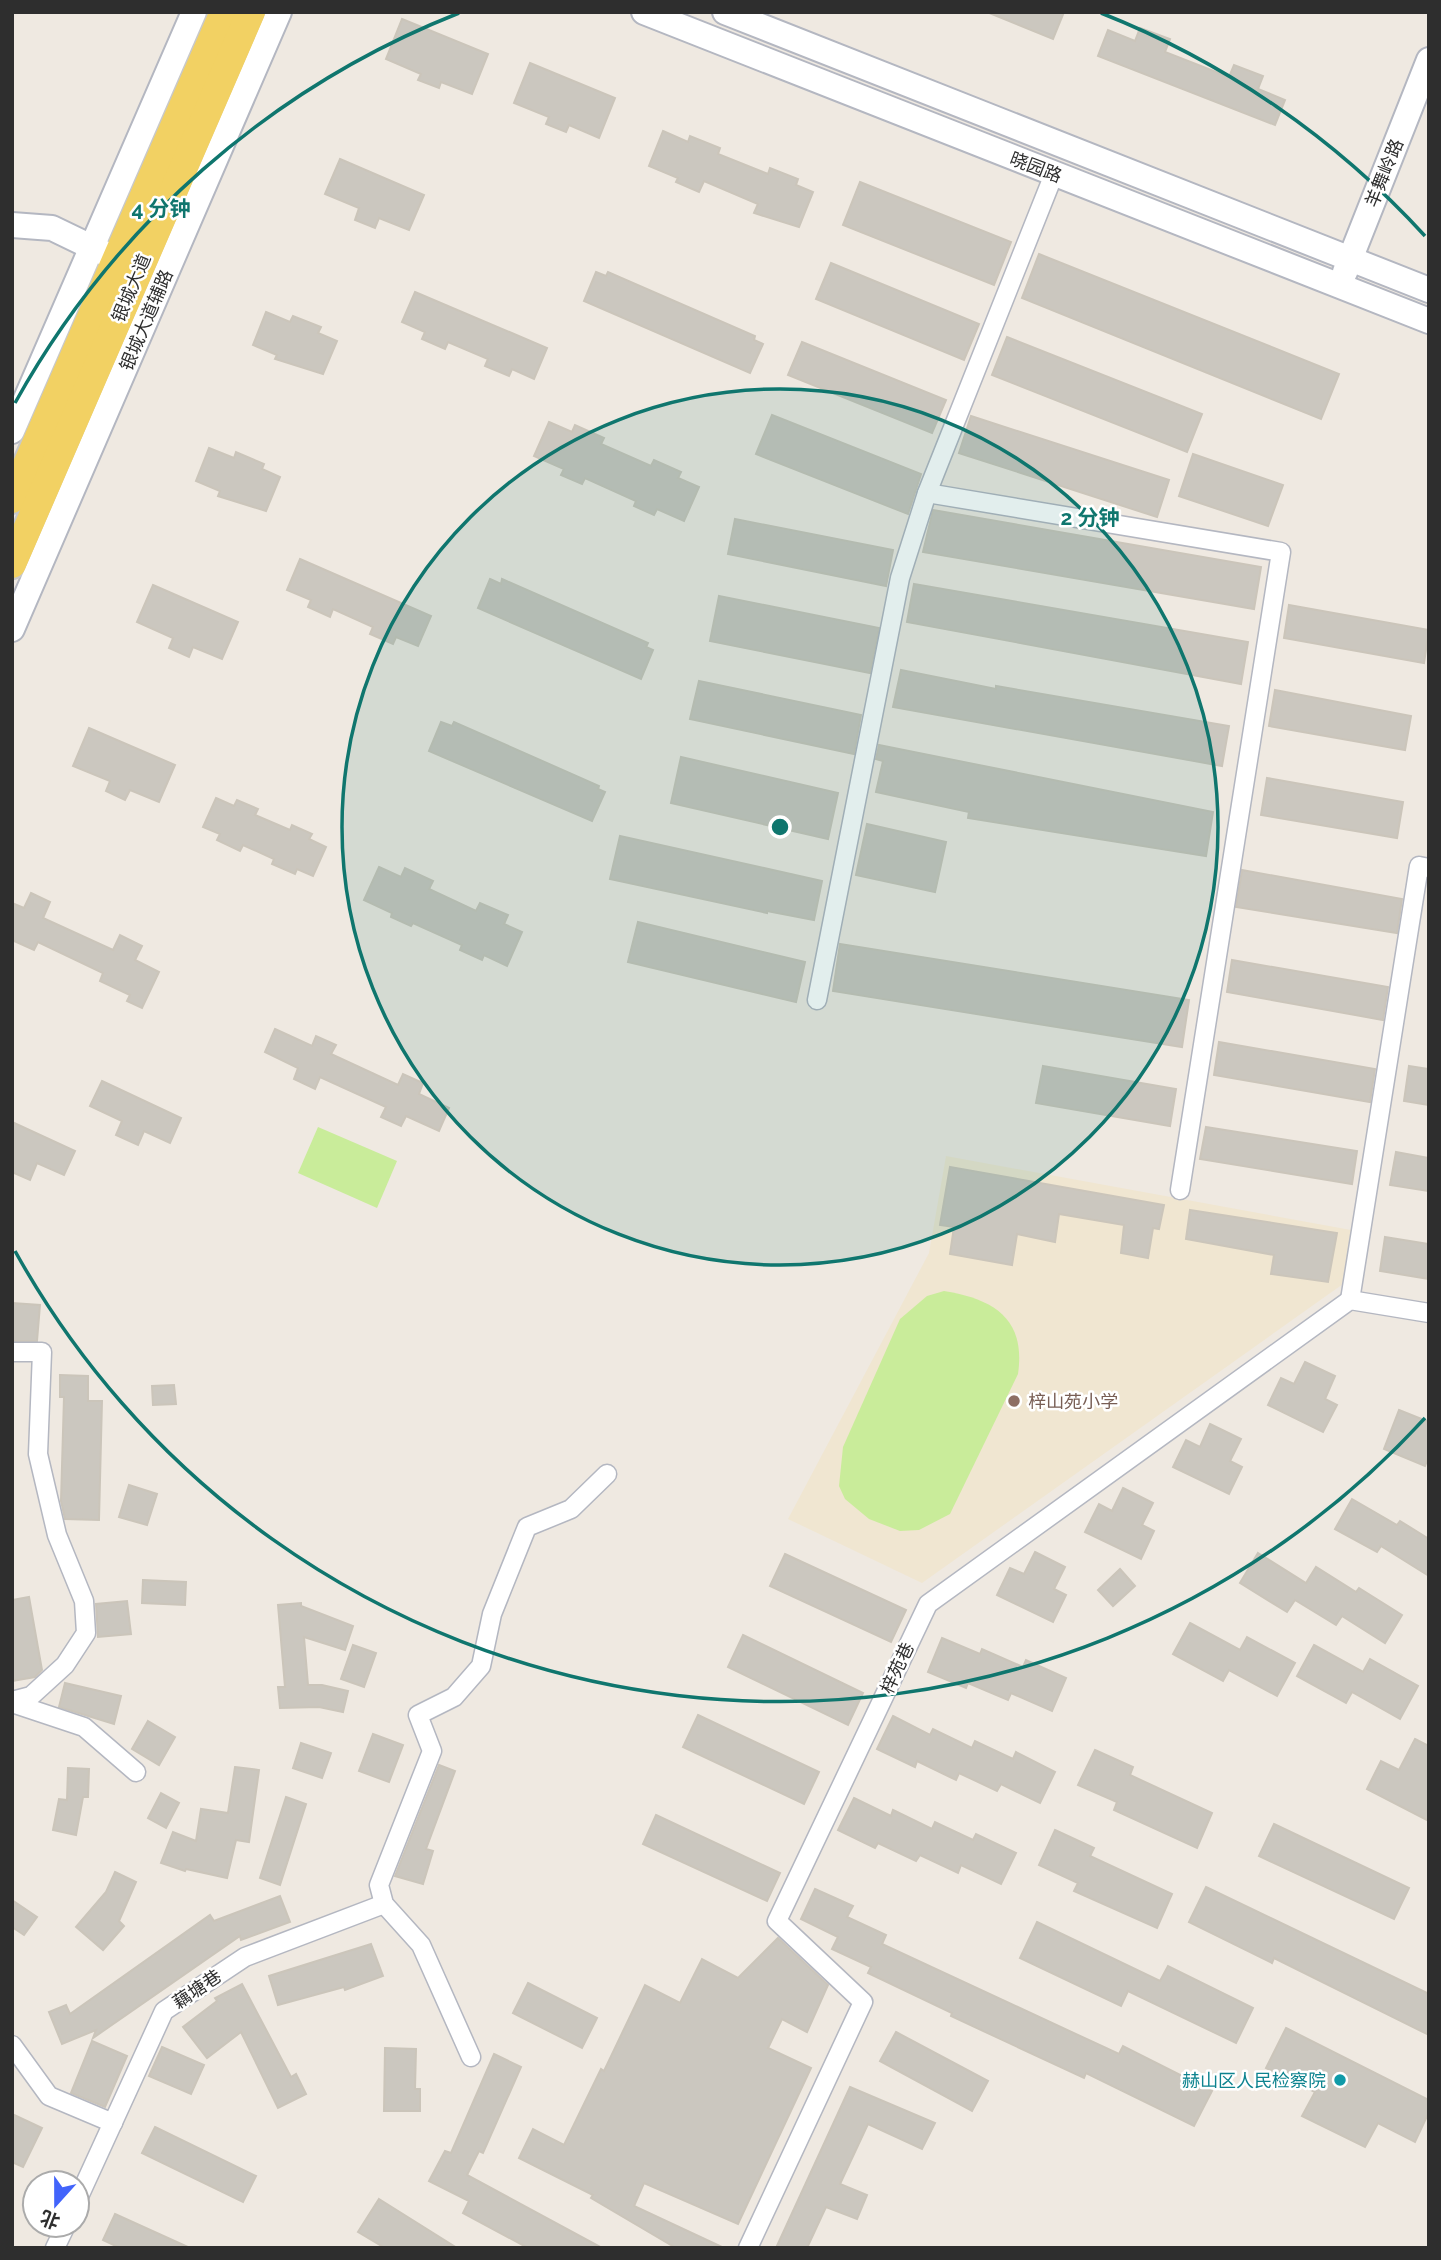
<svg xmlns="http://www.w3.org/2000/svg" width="1441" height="2260" font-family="Raleway,'Noto Sans SC',sans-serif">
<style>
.education{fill:#f0e6d1}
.pitch{fill:#c9ec9a}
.building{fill:#cbc7bf;stroke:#cbc5ba;stroke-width:2}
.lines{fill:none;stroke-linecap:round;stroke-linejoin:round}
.street-casing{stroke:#b4b7c1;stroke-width:21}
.secondary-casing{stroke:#b4b7c1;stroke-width:28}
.primary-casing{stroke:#c9c9c9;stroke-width:32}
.street{stroke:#fff;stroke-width:18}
.secondary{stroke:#fff;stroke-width:24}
.primary{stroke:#f2d163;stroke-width:28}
.ring{fill:none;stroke:#0f766e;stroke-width:3.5}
.education-dot{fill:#8d6e63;stroke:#fff;stroke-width:2.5}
.culture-dot{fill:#0f9aa8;stroke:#fff;stroke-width:2.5}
.labels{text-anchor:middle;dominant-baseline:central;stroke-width:5;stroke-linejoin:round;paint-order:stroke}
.street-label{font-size:18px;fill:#2e2e2e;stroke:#fff}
.education-label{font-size:18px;fill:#785e54;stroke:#fff;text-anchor:start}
.culture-label{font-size:18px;fill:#0d838f;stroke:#fff;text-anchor:end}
.centre{fill:#0f766e;stroke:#fff;stroke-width:3.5}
.ring-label{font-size:21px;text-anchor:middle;font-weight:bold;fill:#0f766e;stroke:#fff;stroke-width:5;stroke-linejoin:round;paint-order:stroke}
</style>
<rect width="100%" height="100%" fill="#efe9e1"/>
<path class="education" d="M946 1156 1351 1230 1343 1284 922 1583 788 1519 929 1253Z"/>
<g class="pitch">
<path d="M318 1127 397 1161 377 1208 298 1173Z"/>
<path d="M944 1291C994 1299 1026 1319 1018 1374L950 1514 919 1530 900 1531 869 1519 845 1499 839 1486 843 1447 900 1319 927 1296Z"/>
</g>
<g class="building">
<path d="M987 12H1064L1053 39Z"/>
<path d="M402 19 488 54 472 94 441 82 439 88 418 80 421 74 386 59Z"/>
<path d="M1140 28 1170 39 1165 52 1229 77 1234 65 1263 76 1258 89 1285 100 1275 125 1098 56 1108 30 1135 41Z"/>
<path d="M530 63 615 98 599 138 569 125 566 132 546 124 549 117 514 103Z"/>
<path d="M663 131 688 142 690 136 720 148 718 154 768 174 770 168 798 179 796 185 813 192 799 227 754 213 758 204 704 181 699 192 676 182 678 178 649 166Z"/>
<path d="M340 159 424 195 409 230 379 218 375 228 355 220 359 208 325 194Z"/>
<path d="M860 182 1011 242 994 285 843 225Z"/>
<path d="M1039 254 1339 374 1321 419 1022 298Z"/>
<path d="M831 263 979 324 964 360 816 299Z"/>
<path d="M596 272 606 276 608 272 755 336 754 340 763 344 750 373 584 301Z"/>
<path d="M415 292 547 348 534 379 512 369 509 376 485 366 488 359 448 342 445 349 422 339 425 332 402 322Z"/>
<path d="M266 312 290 322 293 316 321 327 318 333 337 341 323 374 275 359 277 355 253 345Z"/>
<path d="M1007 337 1202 414 1187 452 992 375Z"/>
<path d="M802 342 946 400 932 433 788 375Z"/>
<path d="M772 415 921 474 908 514 756 454Z"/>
<path d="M971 416 1169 480 1157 517 959 453Z"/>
<path d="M549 422 572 432 575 425 604 438 601 444 651 466 654 460 681 472 678 478 699 487 684 521 657 509 654 515 634 506 636 501 585 478 582 484 561 475 564 469 534 456Z"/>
<path d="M209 448 234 458 236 452 264 464 262 469 280 477 266 511 218 496 220 491 196 481Z"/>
<path d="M1193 454 1283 485 1268 526 1179 496Z"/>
<path d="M933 510 1261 567 1254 609 923 552Z"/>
<path d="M735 519 893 550 886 586 728 554Z"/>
<path d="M300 559 431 616 418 646 396 637 393 644 370 634 373 627 333 609 330 617 308 607 311 600 287 590Z"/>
<path d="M490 579 501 584 502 579 648 643 646 647 653 650 641 679 478 608Z"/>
<path d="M914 584 1248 642 1241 684 907 622Z"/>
<path d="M153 585 238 622 222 659 193 647 189 657 169 648 173 638 137 622Z"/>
<path d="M719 596 879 628 870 673 710 641Z"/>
<path d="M1289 605 1429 630 1424 663 1284 638Z"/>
<path d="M901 670 996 689V686L1229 726 1222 766 893 707Z"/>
<path d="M699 681 861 715 854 754 690 719Z"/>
<path d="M1275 690 1411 716 1405 750 1269 726Z"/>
<path d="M441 722 452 726 454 722 599 786 598 789 605 792 592 821 429 751Z"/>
<path d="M89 728 175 765 159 802 130 790 125 800 106 791 110 781 73 766Z"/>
<path d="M879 745 1213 812 1206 856 968 818 969 812 876 792 883 761 876 759Z"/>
<path d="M681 757 838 793 828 839 671 803Z"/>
<path d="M1267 778 1403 802 1397 838 1261 815Z"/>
<path d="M216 798 234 806 237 800 258 809 255 815 290 830 292 825 312 834 309 839 326 847 313 876 297 869 295 874 272 864 274 859 243 845 240 851 217 840 220 834 203 827Z"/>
<path d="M867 824 946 842 935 892 856 875Z"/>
<path d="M620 836 822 881 814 920 767 911V913L610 879Z"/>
<path d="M379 867 401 877 405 868 433 881 429 889 476 911 480 903 508 915 504 924 522 932 507 966 484 955 482 960 460 950 462 945 413 923 411 926 391 917 392 913 364 900Z"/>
<path d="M1242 870 1402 899 1397 933 1236 907Z"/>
<path d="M31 893 50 902 43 918 113 950 120 935 142 946 135 960 159 972 142 1008 127 1001 130 995 100 981 103 973 38 942 34 950 12 940V903L24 908Z"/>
<path d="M638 922 805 962 796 1002 628 962Z"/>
<path d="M840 944 1189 1000 1182 1047 833 991Z"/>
<path d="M1232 960 1388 987 1383 1020 1227 992Z"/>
<path d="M275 1029 312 1046 316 1036 336 1045 331 1054 398 1085 403 1074 423 1083 419 1094 449 1108 439 1131 406 1116 401 1126 381 1117 386 1107 320 1077 315 1089 294 1079 298 1068 265 1052Z"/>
<path d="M1219 1042 1375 1069 1370 1102 1214 1075Z"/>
<path d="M1043 1066 1176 1089 1170 1126 1036 1103Z"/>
<path d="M1409 1066 1429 1069V1105L1404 1101Z"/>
<path d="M102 1081 181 1118 170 1143 144 1131 138 1145 116 1135 122 1121 90 1106Z"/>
<path d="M12 1122 75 1151 64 1175 37 1163 30 1180 12 1172Z"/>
<path d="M1206 1127 1357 1151 1352 1184 1200 1159Z"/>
<path d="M1396 1152 1429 1158V1191L1390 1185Z"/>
<path d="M950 1167 1164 1205 1159 1229 1153 1228 1148 1258 1121 1253 1124 1225 1059 1214 1055 1242 1017 1234 1012 1265 950 1254 954 1227 940 1225Z"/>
<path d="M1190 1210 1337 1233 1328 1282 1271 1274 1274 1255 1186 1239Z"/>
<path d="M1385 1237 1429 1244V1279L1380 1271Z"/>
<path d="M12 1303 40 1305 37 1341H12Z"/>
<path d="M1305 1362 1335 1376 1325 1399 1337 1405 1323 1432 1268 1405 1281 1378 1294 1384Z"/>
<path d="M60 1375 88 1376V1401H102L99 1520 65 1519 61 1501 64 1397H60Z"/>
<path d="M174 1385 176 1404 153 1405 152 1386Z"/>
<path d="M1399 1410 1429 1422V1456L1425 1466 1384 1449Z"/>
<path d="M1210 1424 1241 1439 1230 1461 1242 1467 1229 1494 1173 1467 1186 1440 1200 1447Z"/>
<path d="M129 1485 157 1494 147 1525 119 1517Z"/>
<path d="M1123 1488 1153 1503 1142 1525 1154 1531 1141 1559 1085 1532 1099 1504 1112 1511Z"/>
<path d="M1352 1499 1397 1525 1400 1521 1429 1539V1576L1381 1546 1377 1552 1335 1529Z"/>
<path d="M1035 1552 1065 1567 1054 1589 1066 1595 1053 1622 997 1595 1010 1568 1024 1574Z"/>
<path d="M1258 1553 1306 1583 1316 1567 1356 1592 1359 1588 1402 1615 1385 1643 1342 1616 1336 1625 1295 1600 1287 1612 1240 1583Z"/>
<path d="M785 1554 906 1610 891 1642 770 1586Z"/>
<path d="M1120 1569 1135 1586 1113 1606 1098 1590Z"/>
<path d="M143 1580 186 1582 185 1605 142 1603Z"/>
<path d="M29 1597 42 1670 35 1677 12 1681V1600Z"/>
<path d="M127 1601 131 1634 98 1637 96 1604Z"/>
<path d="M301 1603V1606L353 1626 345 1650 304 1637 308 1685H322L348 1691 343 1712 319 1707 280 1708 278 1687H285L278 1605Z"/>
<path d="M1190 1623 1240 1650 1247 1637 1295 1663 1277 1696 1229 1670 1223 1681 1173 1654Z"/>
<path d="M743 1635 863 1693 848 1725 728 1667Z"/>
<path d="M942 1638 980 1654 982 1649 1023 1667 1026 1660 1066 1678 1052 1711 1011 1693 1008 1700 968 1683 966 1688 928 1672Z"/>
<path d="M353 1645 376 1653 364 1687 341 1679Z"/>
<path d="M1314 1645 1363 1672 1370 1659 1418 1686 1400 1719 1352 1692 1346 1703 1297 1676Z"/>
<path d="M65 1683 121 1696 114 1724 59 1707Z"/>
<path d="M698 1715 819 1772 804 1804 683 1747Z"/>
<path d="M893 1716 930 1735 933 1729 972 1748 975 1741 1013 1759 1016 1752 1055 1772 1040 1803 1001 1784 997 1791 959 1773 956 1780 917 1761 915 1767 877 1749Z"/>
<path d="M148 1721 175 1737 159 1765 132 1749Z"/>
<path d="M373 1734 403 1745 389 1782 359 1771Z"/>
<path d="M1415 1739 1429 1746V1821L1367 1789 1381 1761 1399 1770Z"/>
<path d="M301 1743 331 1753 322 1778 293 1768Z"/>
<path d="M1095 1750 1133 1767 1130 1775 1212 1813 1197 1848 1114 1810 1117 1802 1078 1785Z"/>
<path d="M439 1765 455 1771 426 1849 433 1851 423 1884 395 1876Z"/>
<path d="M235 1767 259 1770 249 1842 236 1840 227 1878 186 1869 185 1871 161 1863 173 1832 196 1841 201 1809 228 1813Z"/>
<path d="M68 1768 89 1769 88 1797H83L76 1835 53 1830 59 1799 67 1800Z"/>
<path d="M161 1793 179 1803 166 1828 148 1818Z"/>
<path d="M286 1797 306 1804 280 1885 260 1878Z"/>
<path d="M854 1798 891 1816 893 1810 932 1829 935 1822 973 1840 976 1834 1016 1853 1001 1884 961 1865 958 1873 920 1855 916 1861 878 1843 875 1848 838 1830Z"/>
<path d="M656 1815 780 1873 767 1901 643 1844Z"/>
<path d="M1274 1824 1409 1888 1394 1919 1259 1856Z"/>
<path d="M1055 1830 1094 1848 1090 1856 1172 1894 1157 1928 1074 1891 1078 1883 1039 1865Z"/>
<path d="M115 1872 136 1882 119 1921 124 1926 103 1950 76 1927 106 1892Z"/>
<path d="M1206 1887 1429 1994V2035L1274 1958 1272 1963 1189 1922Z"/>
<path d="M815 1889 853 1906 847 1917 886 1935 882 1944 1119 2054 1123 2046 1212 2091 1194 2126 1086 2073 1084 2078 951 2016 952 2013 868 1973 871 1967 832 1949 838 1937 801 1919Z"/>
<path d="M280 1896 290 1922 241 1940 240 1936 93 2038 96 2030 62 2044 49 2012 66 2005 70 2014 210 1915 214 1921Z"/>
<path d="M12 1900 37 1917 24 1935 12 1927Z"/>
<path d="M1037 1922 1160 1981 1168 1966 1253 2008 1236 2043 1128 1991 1121 2006 1020 1958Z"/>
<path d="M778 1938 828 1985 807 2032 782 2019 768 2048 811 2068 738 2224 644 2183 634 2206 724 2248H676L591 2198 593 2195 519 2158 533 2129 564 2145 601 2069 604 2071 645 1985 680 2003 702 1959 738 1978Z"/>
<path d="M371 1944 383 1976 345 1990 344 1987 278 2005 269 1976Z"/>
<path d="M528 1983 597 2018 582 2048 513 2013Z"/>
<path d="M242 1984 291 2077 296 2074 306 2094 278 2108 241 2032 207 2058 183 2027 217 2001 215 1998Z"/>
<path d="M1286 2028 1429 2100V2112L1415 2142 1378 2123 1365 2147 1302 2116 1315 2092 1266 2068Z"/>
<path d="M896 2032 988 2081 972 2111 880 2061Z"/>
<path d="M92 2041 127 2056 105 2107 71 2093Z"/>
<path d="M162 2047 204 2065 191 2094 149 2076Z"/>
<path d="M385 2048 416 2049 415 2089H420V2111H384Z"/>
<path d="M494 2054 521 2067 483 2153 479 2151 467 2175 602 2248H528L463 2213 469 2201 429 2181 445 2151 451 2153Z"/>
<path d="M850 2087 935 2123 922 2149 868 2124 840 2184 867 2195 857 2219 826 2207 807 2248H776Z"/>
<path d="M12 2114 42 2128 23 2167 12 2162Z"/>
<path d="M155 2127 256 2176 243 2202 142 2153Z"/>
<path d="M379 2199 457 2248H385L358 2232Z"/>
<path d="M115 2214 190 2248H120L103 2240Z"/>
</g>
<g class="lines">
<defs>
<g id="street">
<path d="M927 493 1281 552 1180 1190"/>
<path d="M817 1000 900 578 927 493 1054 174"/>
<path d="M1350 1300 1419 866 1429 868"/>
<path d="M12 1352H42L38 1454 57 1535 84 1601 86 1633 65 1665 31 1696 12 1701"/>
<path d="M12 1703 84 1727 136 1772"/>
<path d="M12 2045 49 2096 113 2123"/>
<path d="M471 2057 421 1945 384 1904 379 1885 432 1751 418 1715 454 1697 481 1666 492 1614 527 1527 571 1509 607 1474"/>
<path d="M77 2201 164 2011 245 1957 384 1904"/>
<path d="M55 2248 66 2225"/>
<path d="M748 2248 863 2002 777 1921 928 1604 1350 1300 1429 1313"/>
</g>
<g id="secondary">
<path d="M644 12 1429 321"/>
<path d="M725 12 1429 290"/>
<path d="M12 225 52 228 106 254"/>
<path d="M1345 272 1429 60"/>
<path d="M12 431 194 12"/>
<path d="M12 629 279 12"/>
</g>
<g id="primary">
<path d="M12 499 224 12"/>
<path d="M12 564 251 12"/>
</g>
</defs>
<use href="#street" class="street-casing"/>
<use href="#secondary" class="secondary-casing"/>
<use href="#primary" class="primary-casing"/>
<use href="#street" class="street"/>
<use href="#secondary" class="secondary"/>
<use href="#primary" class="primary"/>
</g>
<circle cx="780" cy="827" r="438" fill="#0f766e" fill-opacity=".12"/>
<g class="ring">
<circle cx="780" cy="827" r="438"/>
<path d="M1425 1418A875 875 0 0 1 15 1251M15 403A875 875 0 0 1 459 13M1101 13A875 875 0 0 1 1425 236"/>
</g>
<circle class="education-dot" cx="1014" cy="1401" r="7"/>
<circle class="culture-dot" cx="1340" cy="2080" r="7"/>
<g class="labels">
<g class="street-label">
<text transform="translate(1036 167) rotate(21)">晓园路</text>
<text transform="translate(1384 173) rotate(-68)">羊舞岭路</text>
<text transform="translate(131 288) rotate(-67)">银城大道</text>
<text transform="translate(146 320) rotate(-67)">银城大道辅路</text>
<text transform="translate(897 1668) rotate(-65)">梓苑巷</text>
<text transform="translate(197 1989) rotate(-34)">藕塘巷</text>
</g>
<g class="education-label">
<text x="1028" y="1401">梓山苑小学</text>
</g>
<g class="culture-label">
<text x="1326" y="2080">赫山区人民检察院</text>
</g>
</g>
<circle cx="780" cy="827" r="10" class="centre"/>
<g class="ring-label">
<text x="161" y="216">4 分钟</text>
<text x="1090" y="525">2 分钟</text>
</g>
<rect width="1441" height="2260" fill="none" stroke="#2e2e2e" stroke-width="28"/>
<g transform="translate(56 2204) rotate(201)"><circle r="33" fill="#ffffff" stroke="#ababab" stroke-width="2"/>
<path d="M0-5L12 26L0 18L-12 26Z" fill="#4264fb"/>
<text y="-10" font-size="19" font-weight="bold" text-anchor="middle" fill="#2e2e2e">北</text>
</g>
</svg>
